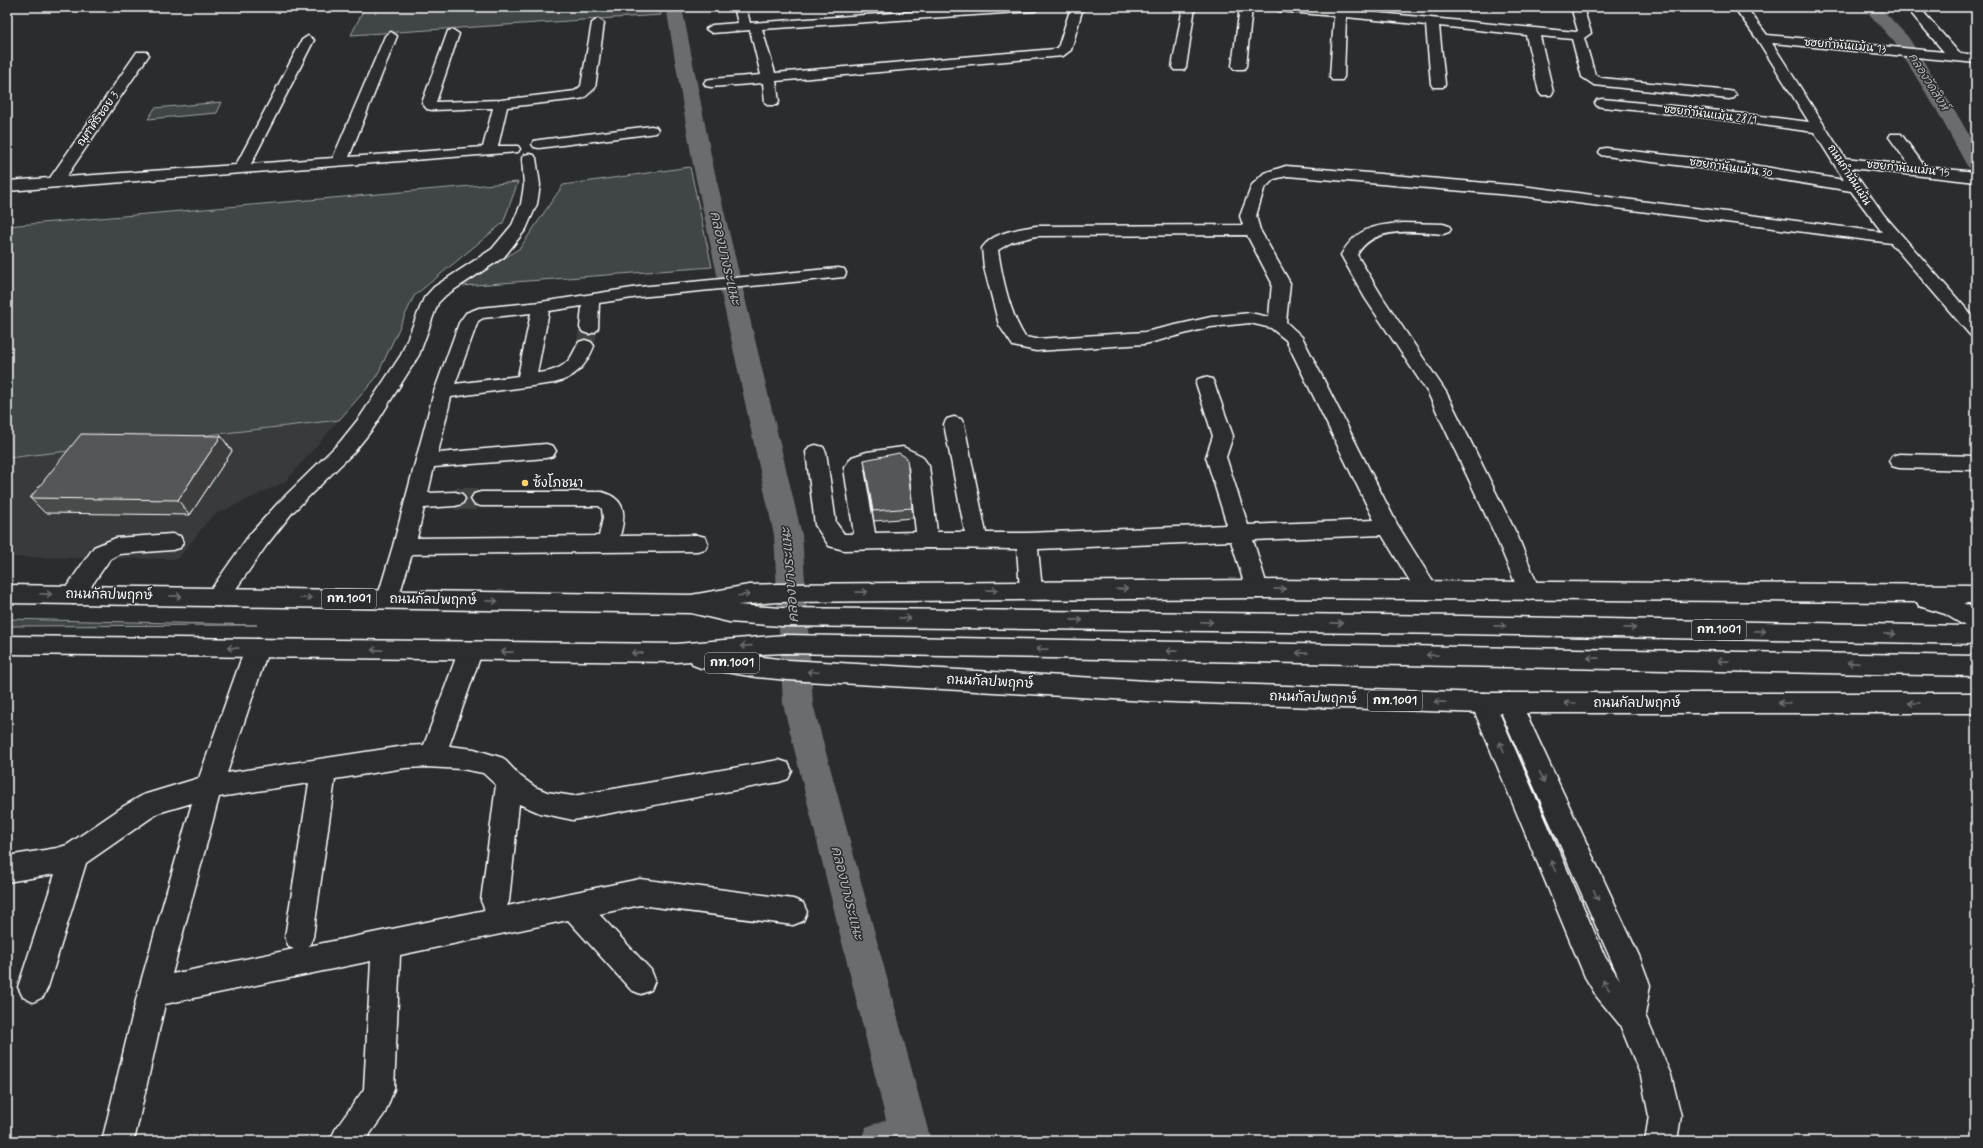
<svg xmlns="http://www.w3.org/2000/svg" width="1983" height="1148" font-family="Mynerve,'Playpen Sans Thai',sans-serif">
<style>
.built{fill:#373a3b}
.green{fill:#414445;stroke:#a0a2a2}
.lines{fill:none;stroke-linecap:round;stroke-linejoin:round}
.canal{fill:#6a6c6d;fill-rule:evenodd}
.minor-tunnel-far1{stroke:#3f4243;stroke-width:18;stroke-dasharray:18 9;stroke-linecap:butt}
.minor-tunnel{stroke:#3f4243;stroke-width:22;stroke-dasharray:22 11;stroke-linecap:butt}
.minor-casing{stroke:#fff;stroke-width:3}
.major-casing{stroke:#fff;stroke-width:3}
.minor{fill:#2a2d2e;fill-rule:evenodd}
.major{fill:#2a2d2e;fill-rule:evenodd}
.wall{fill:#494b4c;stroke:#fff}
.shaded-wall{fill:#3c3d3e;stroke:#fff}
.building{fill:#555758;stroke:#fff}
.oneway{stroke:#6a6c6d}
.poi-dot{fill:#ffd166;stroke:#2a2d2e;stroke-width:1.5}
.labels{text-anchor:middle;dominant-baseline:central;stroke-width:3;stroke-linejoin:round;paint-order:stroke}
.far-street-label{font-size:11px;fill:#fff;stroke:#2a2d2e}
.far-water-label{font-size:12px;font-style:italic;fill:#b4b6b6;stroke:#2a2d2e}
.shield{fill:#2a2d2e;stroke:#bfc0c0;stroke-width:1}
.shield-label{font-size:12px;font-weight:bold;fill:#fff}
.poi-label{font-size:13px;fill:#fff;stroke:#2a2d2e;text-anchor:start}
.street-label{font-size:13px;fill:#fff;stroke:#2a2d2e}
.water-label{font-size:14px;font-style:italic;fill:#b4b6b6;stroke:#2a2d2e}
</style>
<rect width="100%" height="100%" fill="#2a2d2e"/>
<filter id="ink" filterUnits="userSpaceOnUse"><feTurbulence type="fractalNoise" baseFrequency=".025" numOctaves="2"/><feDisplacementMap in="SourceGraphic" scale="8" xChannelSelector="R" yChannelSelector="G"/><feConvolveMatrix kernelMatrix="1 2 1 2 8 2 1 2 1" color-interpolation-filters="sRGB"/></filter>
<g filter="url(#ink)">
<path class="built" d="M339 420 285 482 212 516 178 559 7 557V458Z"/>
<g class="green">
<path d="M365 7H659L661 15 351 35Z"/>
<path d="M222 102 217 113 148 119 155 108Z"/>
<path d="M690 167 712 267 462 286 520 248 563 185Z"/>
<path d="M518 182 503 223 414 296 376 378 339 420 7 458V226Z"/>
<path d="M7 619 257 625 7 626Z"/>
</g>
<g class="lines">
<g class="canal">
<path d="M666 7H682L713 165 802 535 813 704 931 1141H860L866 1127 886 1120 783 704 774 535 693 165Z"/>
<path d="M1863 7H1880L1908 37 1954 109 1976 147V170L1969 168 1966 164 1936 109 1895 43Z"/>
</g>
<path class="minor-tunnel-far1" d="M585 346 589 328"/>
<path class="minor-tunnel" d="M455 499H481"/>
<defs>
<g id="minor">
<path d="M734 7H746L750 23 980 7H1041L1035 11 762 29 775 73 1055 49 1058 48 1071 7H1083L1071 50 1063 56 776 81 779 102 777 105H767L765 102 763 83 711 87 706 86 704 83 706 80 711 79 761 75 750 30 712 33 706 29 712 25 738 23Z"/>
<path d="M1183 7H1195L1186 67 1184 70H1174L1172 67Z"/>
<path d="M1240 7H1252L1246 66 1244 69H1234L1232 66Z"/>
<path d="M1273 7H1317L1576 32 1578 31 1571 7H1583L1591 33 1584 38 1595 75 1602 78 1729 91 1734 92 1736 95 1734 98 1729 99 1594 85 1582 77 1572 39 1540 36 1553 92 1551 95H1541L1539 92 1526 35 1439 26 1445 84 1443 87H1433L1431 84 1426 25 1346 17 1344 77 1342 80H1332L1330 77 1334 16 1279 11Z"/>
<path d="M1734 7H1746L1767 35 1944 52 1906 7H1919L1959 53 1976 55V63L1772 43 1845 158 1909 165 1889 137 1891 134H1901L1925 167 1976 172V182L1851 168 1884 215 1976 320V337L1970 335 1891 243 1522 196 1287 176 1274 179 1264 189 1256 216 1260 230 1290 283 1286 322 1302 337 1397 524 1438 590 1435 596 1427 599 1419 596 1382 535 1253 540 1268 589 1265 595 1257 598 1249 595 1246 589 1231 541 1038 549 1042 590 1039 596 1031 599 1023 596 1020 590 1017 549 927 548 844 550 829 546 815 525 806 452 809 447 816 445 823 447 826 452 836 523 844 534H854L844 468 852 457 867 452 903 447 922 456 929 466 937 532H965L944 424 947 419 954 417 961 419 964 424 986 533H1027L1227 525 1206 457 1213 436 1196 383 1198 379 1205 377 1212 379 1214 383 1233 436 1226 457 1248 525 1374 520 1286 340 1271 328 1250 323 1211 327 1145 344 1036 351 1013 346 999 325 984 267 982 248C993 232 1019 229 1036 226L1243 225 1240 216 1252 185 1264 173 1286 166 1522 186 1882 232 1851 191 1746 174 1606 156 1601 155 1599 152 1601 149 1606 148 1746 164 1844 180 1814 132 1703 117 1602 107 1597 106 1595 103 1597 100 1602 99 1703 109 1809 122 1757 39ZM1247 235 1272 283 1269 317 1250 313 1211 317 1145 332 1036 339 1025 337C1010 314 1002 277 998 250L1012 242 1036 236ZM900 461 909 467 916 532 875 533 864 469 870 466Z"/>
<path d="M598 19 604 23 595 88 584 98 579 99 507 107 498 146H518L520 149 518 152 7 191V181L50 178 137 52H147L149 55 66 177 236 165 302 40 308 36 314 40 251 164 333 158 385 36 391 32 397 36 349 157 483 147 493 108 432 110 427 109 422 103 448 31 453 30 459 34 436 102 501 100 575 91 581 86 592 23Z"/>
<path d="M651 126 656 127 658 130 656 133 539 148 534 147 532 144 534 141 539 140Z"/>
<path d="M529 154 534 155 536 158 540 185 537 204 526 229 504 257 446 295 438 303 419 355 374 427 354 452 292 513 266 546 226 603 218 606 210 603 207 597 210 591 250 534 278 503 340 442 360 417 401 355 424 298 434 287 492 249 512 225 521 204 524 185 522 158 524 155Z"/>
<path d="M1403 223 1443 224 1449 226 1451 229 1449 232 1443 234C1414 232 1373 225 1357 255L1383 298 1446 392 1518 537 1540 591 1537 597 1529 600 1521 597 1496 537 1428 393 1365 298 1341 255C1356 228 1374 225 1403 223Z"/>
<path d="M838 268 844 269 846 273 844 277 639 297 599 303 598 328 595 332 589 334 583 332 580 328 582 306 549 311 537 373C550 372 564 368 571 357 574 352 576 347 579 342L585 340 591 342 594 346C586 366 575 378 554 383L451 397 438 453 546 444 553 446 556 451 553 456 546 458 434 467 428 493 455 492 462 494 465 499 462 504 455 506 424 508 417 538 599 536 603 518 602 509 599 506H481L474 504 471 499 474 494 481 492H602C626 499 626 514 620 536L697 535 705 537 708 543 705 549 697 551 412 554 396 605 388 608 380 605 377 599 393 546 434 392 459 323 466 313 479 308 541 302 639 287ZM531 313 518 376 455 384 478 321 483 318Z"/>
<path d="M1899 454 1976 456V470L1899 468 1892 466 1889 461 1892 456Z"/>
<path d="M172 534 180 536 183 542 180 548 172 550 119 554 110 559 81 601 73 604 65 601 62 595 65 589 94 547 116 538Z"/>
<path d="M257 639 265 641 269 648 227 773 405 746 424 745 458 652 462 645 470 643 478 645 482 652 449 746 474 749 503 758 520 776 535 787 547 792 573 796 779 760 788 763 792 771 788 779 779 782 573 820 540 813 519 804 509 901 507 906 640 879 793 899 803 903 807 912 803 921 793 925 640 905 599 914 651 970 655 980 651 990 641 994 631 990 568 920 400 955 394 1089 385 1113 365 1141H330L335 1130 364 1089 371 961 165 1004 134 1141H102L138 992 192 803 158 813 86 863 48 987 43 997 33 1002 23 997 18 987 55 874 7 882V856L57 848 67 845 124 806 143 795 199 778 245 648 249 641ZM426 767 462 769 483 773 496 785 481 901 485 910 309 946 313 937 335 779 405 768ZM309 783 285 937 289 947 294 949 172 974 219 797Z"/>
<path d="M1483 693 1492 696 1495 703 1605 957 1620 980 1497 703 1500 696 1509 693 1518 696 1640 958 1650 985 1645 1015 1671 1075 1681 1116 1677 1141H1645L1649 1116 1641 1076 1620 1025 1597 997 1585 977 1471 703 1474 696Z"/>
</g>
<g id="major">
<path d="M1257 580 1976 585V603H1963L1976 609V644L1461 634 781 626 729 622 691 613 7 603V585L691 595 749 585 778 584ZM1257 598 1917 602 1919 606 1945 614 1965 626 1461 616 781 608 737 605 778 602Z"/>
<path d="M785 635 1976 656V676L785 653 744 655 788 660 1147 681 1483 693H1976V713H1483L1147 701 788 680 756 677 701 668 693 665 691 661 676 662 7 654V636L676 644Z"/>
</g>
</defs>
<use href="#minor" class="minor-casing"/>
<use href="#major" class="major-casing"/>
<use href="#minor" class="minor"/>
<use href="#major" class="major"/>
</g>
<g class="wall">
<path d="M221 436 232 451 190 515 45 513 30 498Z"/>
<path d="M864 460 912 508 913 518 874 521Z"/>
</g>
<path class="shaded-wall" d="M221 436 232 451 190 515 178 500Z"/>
<g class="building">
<path d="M81 434 221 436 178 500 30 498Z"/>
<path d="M899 453 907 458 912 508 873 511 864 460Z"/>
</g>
<defs><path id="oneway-shaft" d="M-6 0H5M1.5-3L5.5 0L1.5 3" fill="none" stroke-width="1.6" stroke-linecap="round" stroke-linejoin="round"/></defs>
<g class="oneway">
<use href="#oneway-shaft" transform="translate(1122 589)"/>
<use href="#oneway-shaft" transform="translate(1280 589) rotate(1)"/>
<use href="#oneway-shaft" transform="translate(992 590) rotate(-1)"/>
<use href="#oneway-shaft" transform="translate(862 592) rotate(-1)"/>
<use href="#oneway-shaft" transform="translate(46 594) rotate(1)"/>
<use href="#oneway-shaft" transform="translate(744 595) rotate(-7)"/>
<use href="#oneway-shaft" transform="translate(176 596) rotate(1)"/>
<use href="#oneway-shaft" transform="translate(306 598) rotate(1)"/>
<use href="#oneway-shaft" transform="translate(492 601) rotate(1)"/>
<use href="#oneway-shaft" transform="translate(905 618) rotate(1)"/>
<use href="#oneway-shaft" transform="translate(1077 620) rotate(1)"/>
<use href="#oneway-shaft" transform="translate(1207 622) rotate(1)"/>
<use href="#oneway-shaft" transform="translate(1337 623) rotate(1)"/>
<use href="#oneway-shaft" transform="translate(1500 626) rotate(1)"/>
<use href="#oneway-shaft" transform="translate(1630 628) rotate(1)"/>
<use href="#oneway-shaft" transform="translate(1760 631) rotate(1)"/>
<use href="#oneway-shaft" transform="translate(1890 634) rotate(1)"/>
<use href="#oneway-shaft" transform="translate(746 646) rotate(176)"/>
<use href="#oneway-shaft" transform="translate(233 648) rotate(-179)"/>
<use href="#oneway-shaft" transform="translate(1042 649) rotate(-179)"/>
<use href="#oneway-shaft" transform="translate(377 650) rotate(-179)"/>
<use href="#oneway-shaft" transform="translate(1172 651) rotate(-179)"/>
<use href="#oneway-shaft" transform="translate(507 652) rotate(-179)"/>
<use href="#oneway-shaft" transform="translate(637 653) rotate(-179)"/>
<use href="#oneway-shaft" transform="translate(1302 653) rotate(-179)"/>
<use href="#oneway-shaft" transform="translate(1432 655) rotate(-179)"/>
<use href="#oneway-shaft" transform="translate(1593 658) rotate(-179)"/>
<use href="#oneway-shaft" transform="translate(1723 661) rotate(-179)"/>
<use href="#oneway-shaft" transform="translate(1853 663) rotate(-179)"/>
<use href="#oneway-shaft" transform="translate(813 672) rotate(-177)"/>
<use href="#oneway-shaft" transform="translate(1440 702) rotate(-178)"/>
<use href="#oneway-shaft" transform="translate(1570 703) rotate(180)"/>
<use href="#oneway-shaft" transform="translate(1784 703) rotate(180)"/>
<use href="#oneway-shaft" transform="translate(1914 703) rotate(180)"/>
<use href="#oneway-shaft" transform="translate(1502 747) rotate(-113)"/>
<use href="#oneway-shaft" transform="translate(1542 777) rotate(65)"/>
<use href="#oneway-shaft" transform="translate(1553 866) rotate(-113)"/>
<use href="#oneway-shaft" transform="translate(1596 895) rotate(65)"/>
<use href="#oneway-shaft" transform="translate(1606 985) rotate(-123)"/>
</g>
</g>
<circle class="poi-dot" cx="525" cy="483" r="4"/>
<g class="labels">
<g class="far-street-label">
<text transform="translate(1845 46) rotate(5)">ซฮยกำนันแม้น 13</text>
<text transform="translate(1710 115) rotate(7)">ซฮยกำนันแม้น 28/1</text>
<text transform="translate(98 119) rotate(-55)">ณุศาศิริซอย 3</text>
<text transform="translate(1731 168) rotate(8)">ซฮยกำนันแม้น 30</text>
<text transform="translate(1908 169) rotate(6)">ซฮยกำนันแม้น 15</text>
<text transform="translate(1849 175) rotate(57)">ถนนกำนันแม้น</text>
</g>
<g class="far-water-label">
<text transform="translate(1928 82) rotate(58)">คลองวัดสิงห์</text>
</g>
<g class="shield">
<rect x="322" y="589" width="54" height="20" rx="3"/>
<rect x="1692" y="620" width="54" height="20" rx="3"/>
<rect x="705" y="653" width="54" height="20" rx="3"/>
<rect x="1368" y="691" width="54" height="20" rx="3"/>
</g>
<g class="shield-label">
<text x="349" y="599">กท.1001</text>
<text x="1719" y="630">กท.1001</text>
<text x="732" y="663">กท.1001</text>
<text x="1395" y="701">กท.1001</text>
</g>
<g class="poi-label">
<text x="533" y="483">ซ้งโภชนา</text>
</g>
<g class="street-label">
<text transform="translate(109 595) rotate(1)">ถนนกัลปพฤกษ์</text>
<text transform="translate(433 600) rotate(1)">ถนนกัลปพฤกษ์</text>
<text transform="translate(990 682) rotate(3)">ถนนกัลปพฤกษ์</text>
<text transform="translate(1313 698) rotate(2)">ถนนกัลปพฤกษ์</text>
<text x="1637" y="703">ถนนกัลปพฤกษ์</text>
</g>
<g class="water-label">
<text transform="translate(725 258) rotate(77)">คลองบางระแนะ</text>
<text transform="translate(790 575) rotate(-95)">คลองบางระแนะ</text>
<text transform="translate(847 893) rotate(76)">คลองบางระแนะ</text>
</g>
</g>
<rect width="1983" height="1148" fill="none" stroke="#2a2d2e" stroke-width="24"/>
<rect x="12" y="12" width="1959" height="1124" fill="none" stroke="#fff" stroke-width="1.5" filter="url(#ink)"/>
</svg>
